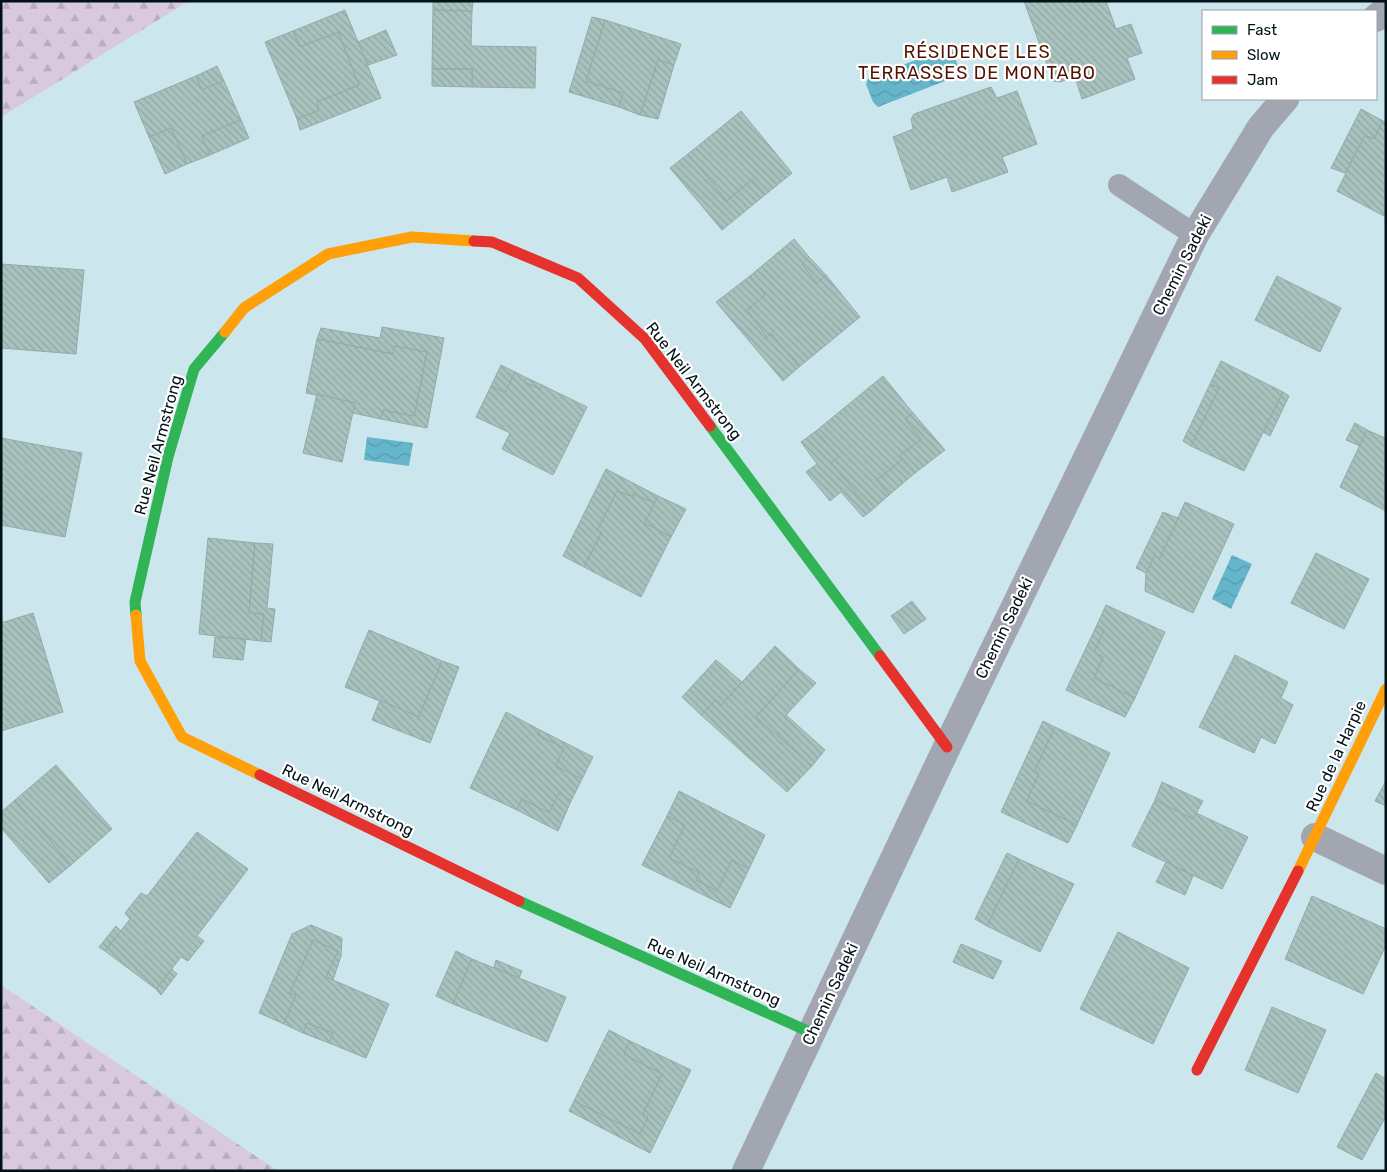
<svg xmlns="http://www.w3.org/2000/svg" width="1387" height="1172" font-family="Rubik,sans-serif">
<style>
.forest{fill:url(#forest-firs)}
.water{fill:url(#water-waves)}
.building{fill:url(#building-back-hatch);stroke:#93aaa7}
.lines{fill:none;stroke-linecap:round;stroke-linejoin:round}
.lane{stroke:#a1a6b1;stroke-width:22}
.street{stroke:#a1a6b1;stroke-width:28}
.fast{stroke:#30b455;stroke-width:11}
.slow{stroke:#ff9f0a;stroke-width:11}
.jam{stroke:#e5322d;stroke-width:11}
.labels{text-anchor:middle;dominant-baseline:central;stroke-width:4.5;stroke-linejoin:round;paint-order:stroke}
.street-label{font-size:16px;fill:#001218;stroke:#fff}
.neighbourhood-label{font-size:18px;letter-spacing:1px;fill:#541300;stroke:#fff}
</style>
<defs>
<pattern id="forest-firs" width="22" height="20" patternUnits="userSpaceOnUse" patternTransform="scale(1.25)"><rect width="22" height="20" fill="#d8c9df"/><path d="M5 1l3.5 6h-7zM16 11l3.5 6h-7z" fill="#b8acbf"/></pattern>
<pattern id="water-waves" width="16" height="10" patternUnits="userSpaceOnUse" patternTransform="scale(1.25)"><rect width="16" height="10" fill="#65b6ca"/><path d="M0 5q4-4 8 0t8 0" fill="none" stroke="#569bad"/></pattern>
<pattern id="building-back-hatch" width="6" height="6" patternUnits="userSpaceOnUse" patternTransform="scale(1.25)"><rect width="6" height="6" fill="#a9c2be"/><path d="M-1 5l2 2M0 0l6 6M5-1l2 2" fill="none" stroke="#90a6a3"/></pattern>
</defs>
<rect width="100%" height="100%" fill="#cce6ee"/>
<g class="forest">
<path d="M1 1H189L1 117Z"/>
<path d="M1 985 278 1171H1Z"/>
</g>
<g class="water">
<path d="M945 48 952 49 959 69 958 76 878 107 873 102 866 84 868 79Z"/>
<path d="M367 437 413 443 409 466 364 460Z"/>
<path d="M1232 555 1252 564 1231 609 1212 599Z"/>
</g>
<g class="building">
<path d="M433 1H473L472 11 433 10Z"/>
<path d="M1024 1H1106L1116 29 1131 24 1142 53 1127 58 1135 79 1082 99 1075 77 1060 82 1053 81Z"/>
<path d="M345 10 381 98 300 130 297 119 319 110 317 102 359 85 338 32 300 47 293 31Z"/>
<path d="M433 10 472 11 471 46 536 47 535 88 472 87V69H432Z"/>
<path d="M592 17 605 20 586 81 623 93 619 107 569 92Z"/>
<path d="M605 20 681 44 674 65 658 60 640 115 619 107 623 93 586 81Z"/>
<path d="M386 30 397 55 368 65 358 42Z"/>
<path d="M293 31 300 47 338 32 359 85 317 102 319 110 297 119 265 42Z"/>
<path d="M658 60 674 65 658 119 640 115Z"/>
<path d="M217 66 224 81 202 90 196 76Z"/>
<path d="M432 69H472V87L432 86Z"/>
<path d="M196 76 202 90 224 81 241 120 202 136 210 155 187 164 171 128 149 137 134 102Z"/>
<path d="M991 87 997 98 1017 91 1037 144 1002 157 1008 172 952 192 947 177 911 190 893 137 913 129 911 119 914 114Z"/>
<path d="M1361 109 1383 121 1374 139 1365 135 1345 173 1331 168Z"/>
<path d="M741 111 792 173 765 195 752 179 727 201 688 154Z"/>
<path d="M241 120 249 138 210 155 202 136Z"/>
<path d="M1383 121 1386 123V217L1337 191 1365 135 1374 139Z"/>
<path d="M171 128 187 164 165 174 149 137Z"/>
<path d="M688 154 727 201 752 179 765 195 722 230 670 168Z"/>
<path d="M794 239 809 257 802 264 817 283 826 275 860 317 799 367 771 333 767 337 747 310 765 295 750 276Z"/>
<path d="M809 257 826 275 817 283 802 264Z"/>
<path d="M1 264 84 270 76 354 1 348Z"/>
<path d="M750 276 765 295 747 310 767 337 771 334 799 367 783 381 716 302Z"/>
<path d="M1277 276 1341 308 1320 352 1255 320Z"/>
<path d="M382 327 444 338 427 428 381 419 383 410 414 416 427 352 394 346 393 354 317 339 321 328 380 338Z"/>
<path d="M317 339 393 354 394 346 427 352 414 416 383 410 381 419 353 413 355 403 306 393Z"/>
<path d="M1221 361 1283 392 1244 471 1191 446 1219 388 1210 384Z"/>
<path d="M501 365 515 372 505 393 491 386Z"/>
<path d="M515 372 527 378 524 382 540 389 542 385 587 407 553 475 502 449 510 433 476 417 491 386 505 393Z"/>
<path d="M883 376 913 413 905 419 921 439 900 456 903 459 877 480 889 495 871 511 831 463 839 457 816 431Z"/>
<path d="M527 378 542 385 540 389 524 382Z"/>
<path d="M1210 384 1219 388 1191 446 1183 441Z"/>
<path d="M1283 392 1289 396 1270 436 1263 432Z"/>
<path d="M317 394 355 403 342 462 303 453Z"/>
<path d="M913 413 945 450 915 473 900 456 921 439 905 419Z"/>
<path d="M1355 423 1367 430 1360 446 1346 440Z"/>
<path d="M1367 430 1385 438 1386 437V511L1340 487Z"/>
<path d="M816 431 839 457 831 463 871 511 863 517 841 492 830 501 806 472 817 464 801 442Z"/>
<path d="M1 438 82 453 65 537 1 525Z"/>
<path d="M903 459 915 473 889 495 877 480Z"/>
<path d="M606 469 658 496 655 503 633 494V497L617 491 597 531 602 532 584 567 563 556Z"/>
<path d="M617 491 633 497V494L655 503 645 523 671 537 641 597 584 567 602 532 597 531Z"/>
<path d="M658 496 686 509 671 537 645 523Z"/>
<path d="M1185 502 1234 524 1193 613 1145 591 1146 573 1155 555 1160 558Z"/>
<path d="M1163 512 1178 518 1160 558 1155 555 1146 573 1136 568Z"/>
<path d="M208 538 255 543 249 613 264 614 261 641 199 634Z"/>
<path d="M255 543 273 544 267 608 275 609 271 642 261 641 264 614 249 613Z"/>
<path d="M1316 553 1369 579 1344 629 1291 603Z"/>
<path d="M912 601 926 619 904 634 891 616Z"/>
<path d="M1106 605 1165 632 1135 698 1094 678 1103 657 1094 652 1104 630 1096 627Z"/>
<path d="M33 613 63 712 1 731V623Z"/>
<path d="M1096 627 1104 630 1094 652 1103 657 1094 678 1135 698 1125 717 1066 690Z"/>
<path d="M369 630 442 661 419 717 345 687Z"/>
<path d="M215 637 246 639 243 660 213 657Z"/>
<path d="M775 646 799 669 756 717 812 766 787 792 701 715 716 699 721 705Z"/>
<path d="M1235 655 1288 682 1281 698 1293 705 1275 744 1261 737 1254 753 1199 727Z"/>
<path d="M716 660 742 682 721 705 716 699 701 715 682 697Z"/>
<path d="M442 661 459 667 430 743 372 720 380 700 419 717Z"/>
<path d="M799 669 816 683 786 715 825 750 812 766 756 717Z"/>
<path d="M506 712 540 730 538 735 564 748 556 766 582 779 571 801 559 793 549 813 522 799 517 810 470 788Z"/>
<path d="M1043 721 1055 727 1035 770 1039 773 1027 801 1077 825 1068 843 1001 812Z"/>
<path d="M1055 727 1110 753 1077 825 1027 801 1039 773 1035 770Z"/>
<path d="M540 730 593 757 582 779 556 766 564 748 538 735Z"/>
<path d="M56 765 112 829 71 865 15 800Z"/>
<path d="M1386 781V806L1375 801Z"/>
<path d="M1162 782 1203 801 1193 819 1155 800Z"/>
<path d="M679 791 765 835 749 869 732 860 717 891 696 880 699 873 669 858 685 825 667 816Z"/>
<path d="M559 793 571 801 558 831 517 810 522 799 549 813Z"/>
<path d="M15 800 71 865 49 883 1 828V812Z"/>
<path d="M1155 800 1193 819 1196 813 1248 837 1222 889 1132 846Z"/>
<path d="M667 816 685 825 669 858 699 873 696 880 717 891 732 860 749 869 730 908 642 865Z"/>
<path d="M197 832 248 869 197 936 204 941 188 961 181 957 156 989 105 951 130 919 125 913 141 893 147 896Z"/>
<path d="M1007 853 1019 859 987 926 975 919Z"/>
<path d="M1019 859 1074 884 1040 952 987 926Z"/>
<path d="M1166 862 1193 876 1185 895 1156 882Z"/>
<path d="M1312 896 1386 929V945L1363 994 1285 959Z"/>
<path d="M311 925 342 938 341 956 333 980 326 977 338 951 313 940 290 993 296 995 284 1024 259 1013 292 934Z"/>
<path d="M116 926 121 931 105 951 99 947Z"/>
<path d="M1118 932 1189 968 1153 1044 1080 1009Z"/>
<path d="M313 940 338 951 326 977 389 1004 366 1058 329 1043 333 1033 307 1023 303 1033 284 1024 296 995 290 993Z"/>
<path d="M961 944 1002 961 993 979 953 962Z"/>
<path d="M456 951 472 959 453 1004 436 996Z"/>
<path d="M472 959 566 997 547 1042 453 1004Z"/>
<path d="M496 960 522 971 519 978 494 967Z"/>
<path d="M172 969 177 974 161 995 156 989Z"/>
<path d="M1272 1007 1326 1030 1298 1093 1245 1070Z"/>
<path d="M307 1023 333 1033 329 1043 303 1033Z"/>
<path d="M609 1030 630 1041 624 1054 662 1074 643 1114 648 1117 640 1134 574 1101Z"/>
<path d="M630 1041 691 1070 650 1153 569 1111 574 1101 640 1134 648 1117 643 1114 662 1074 624 1054Z"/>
<path d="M1376 1073 1386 1079V1116L1362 1160 1337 1147Z"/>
</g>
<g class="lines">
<path class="lane" d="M1119 185 1195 235"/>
<g class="street">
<path d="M1376 18 1386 10"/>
<path d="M1315 837 1386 871"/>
<path d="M746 1171 947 747 1195 235 1261 127 1285 99"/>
</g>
<g class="fast">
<path d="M710 426 880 656"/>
<path d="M136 615 135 602 168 457 194 369 225 332"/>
<path d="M519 901 812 1033"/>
</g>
<g class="slow">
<path d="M225 332 244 308 328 254 412 237 474 241"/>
<path d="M136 615 140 661 182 737 260 775"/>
<path d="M1298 871 1386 689"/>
</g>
<g class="jam">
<path d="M474 241 492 242 578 278 645 339 710 426"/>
<path d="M880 656 947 747"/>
<path d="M260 775 519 901"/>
<path d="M1197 1070 1298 871"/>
</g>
</g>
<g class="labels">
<g class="street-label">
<text transform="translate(1182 265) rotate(-63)">Chemin Sadeki</text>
<text transform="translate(694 381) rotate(52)">Rue Neil Armstrong</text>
<text transform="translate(158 445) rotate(-75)">Rue Neil Armstrong</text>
<text transform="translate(1004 628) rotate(-64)">Chemin Sadeki</text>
<text transform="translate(1336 756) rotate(-65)">Rue de la Harpie</text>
<text transform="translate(348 800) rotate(26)">Rue Neil Armstrong</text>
<text transform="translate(714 972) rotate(24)">Rue Neil Armstrong</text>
<text transform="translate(830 994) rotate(-65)">Chemin Sadeki</text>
</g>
<g class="neighbourhood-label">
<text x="977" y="52">RÉSIDENCE LES<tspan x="977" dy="21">TERRASSES DE MONTABO</tspan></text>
</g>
</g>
<rect width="1387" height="1172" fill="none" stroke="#001218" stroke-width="5"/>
<rect x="1202" y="10" width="175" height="90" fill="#ffffff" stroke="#99a0a3"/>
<rect x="1212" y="26" width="25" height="8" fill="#30b455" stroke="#99a0a3"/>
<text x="1247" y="35" font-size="15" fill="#001218">Fast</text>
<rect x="1212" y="51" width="25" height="8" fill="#ff9f0a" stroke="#99a0a3"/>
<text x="1247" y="60" font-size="15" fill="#001218">Slow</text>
<rect x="1212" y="76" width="25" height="8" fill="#e5322d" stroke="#99a0a3"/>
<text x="1247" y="85" font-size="15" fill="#001218">Jam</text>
</svg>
